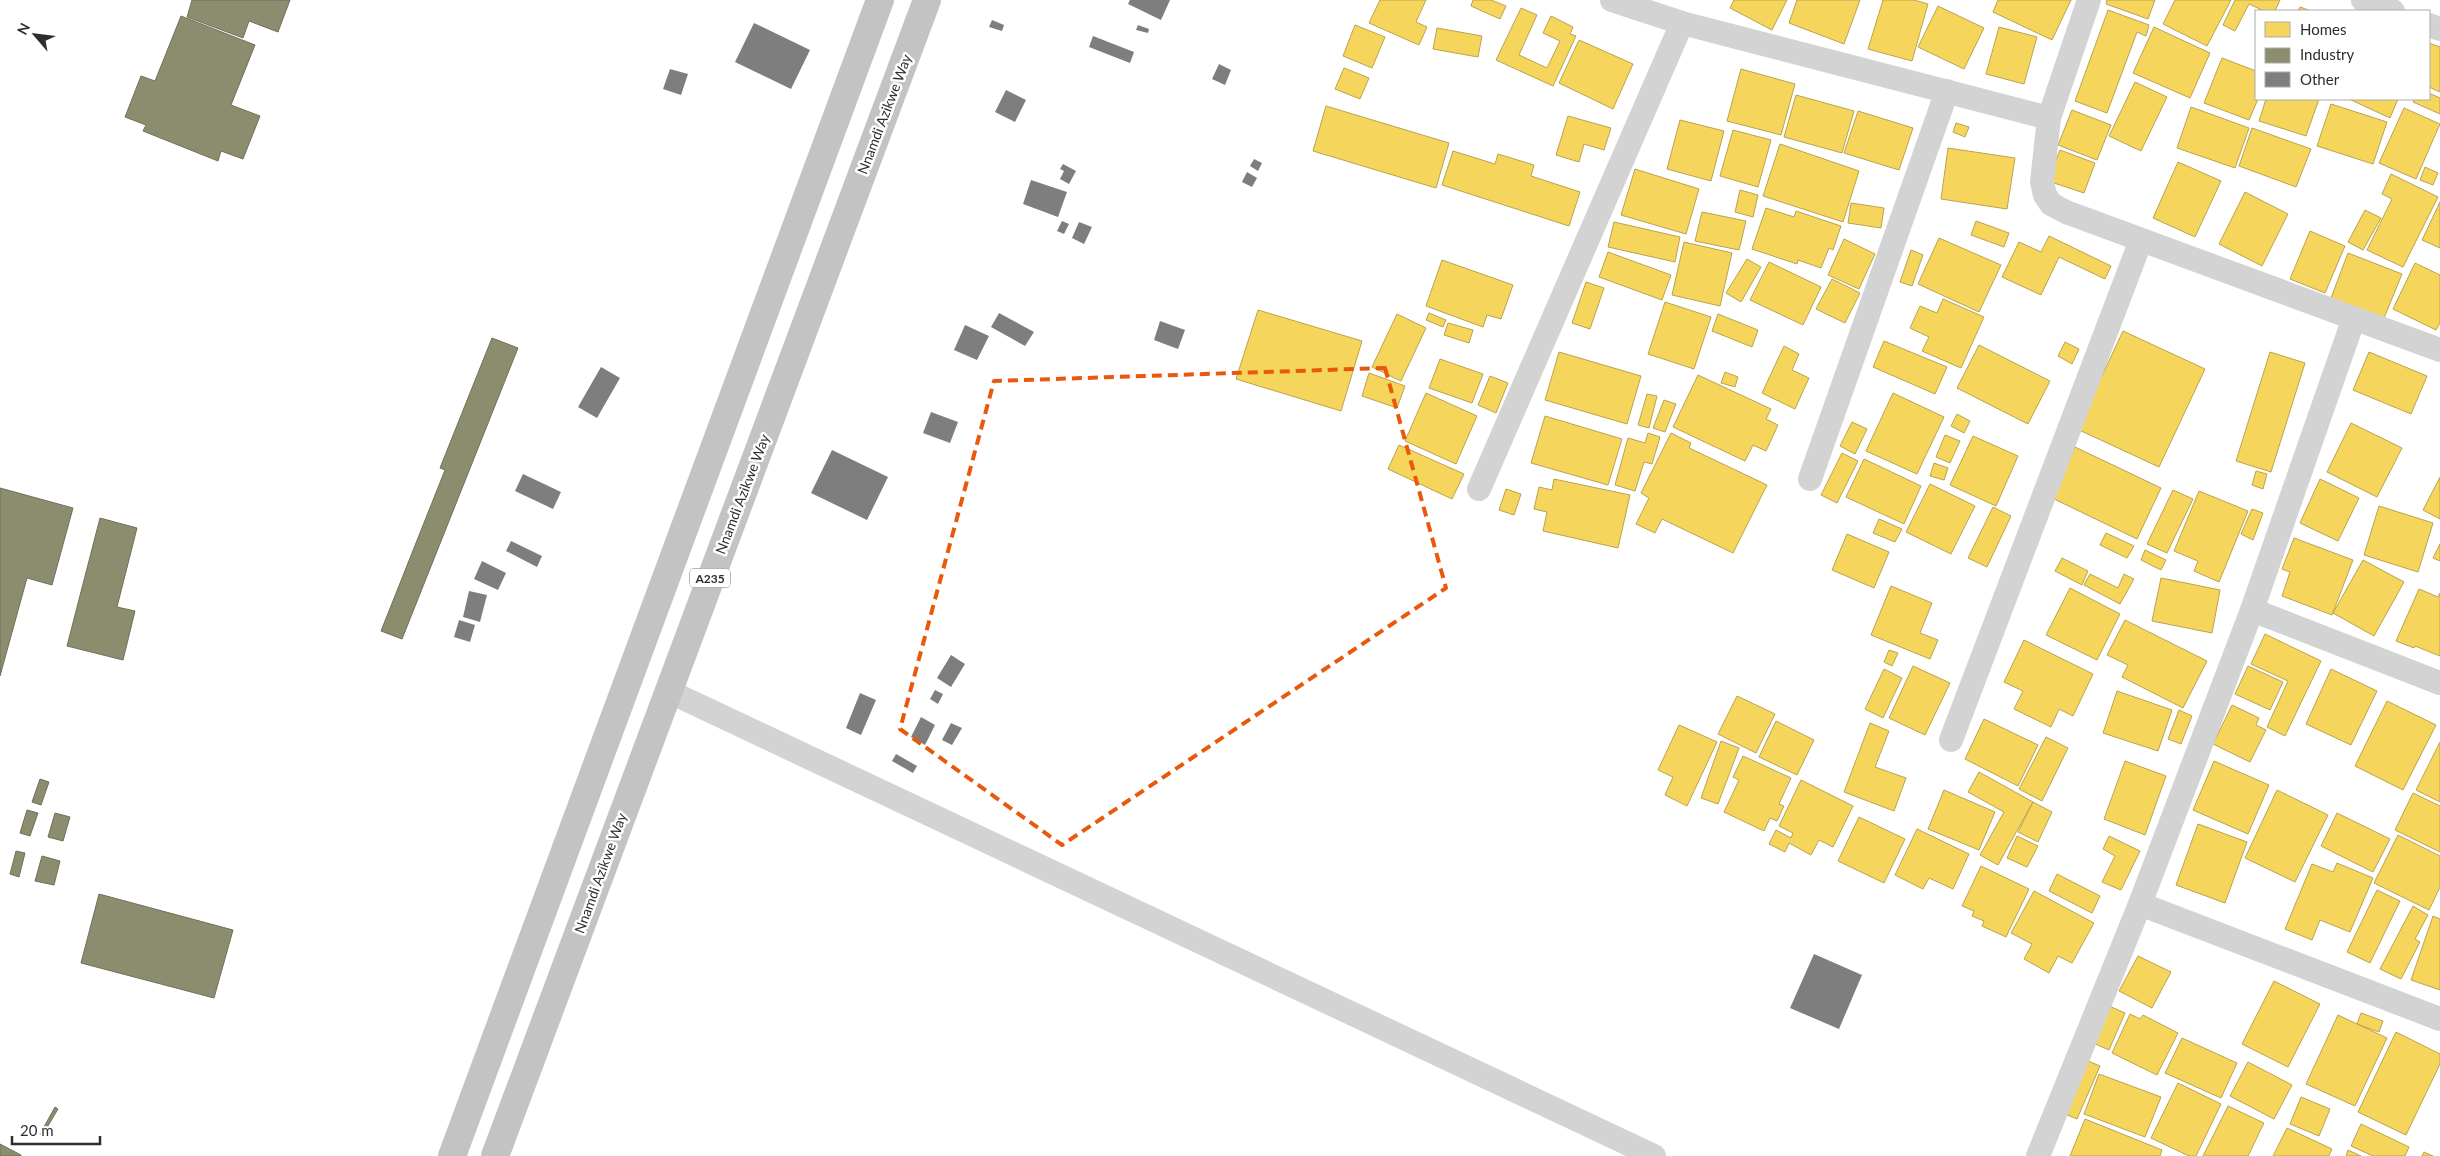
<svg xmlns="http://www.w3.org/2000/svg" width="2440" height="1156" font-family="Lato,sans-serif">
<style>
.homes{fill:#f6d55c;stroke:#baa34e}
.industry{fill:#8c8c6e;stroke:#70705b}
.building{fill:#7e7e7e}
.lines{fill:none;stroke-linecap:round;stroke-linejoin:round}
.minor{stroke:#d3d3d3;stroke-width:24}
.trunk{stroke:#c3c3c3;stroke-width:28}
.marked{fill:none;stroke:#e8590c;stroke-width:4;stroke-dasharray:10 6;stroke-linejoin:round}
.labels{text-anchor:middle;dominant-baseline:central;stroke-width:5;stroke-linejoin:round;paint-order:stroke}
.shield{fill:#fff;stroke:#6d6d6d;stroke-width:1}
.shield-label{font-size:12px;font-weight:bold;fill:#2e2e2e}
.street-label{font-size:14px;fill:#2e2e2e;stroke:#fff}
</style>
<rect width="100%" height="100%" fill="#fff"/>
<g class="homes">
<path d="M1380 0H1426L1416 22 1427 27 1419 45 1369 23Z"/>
<path d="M1473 0H1491L1506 6 1500 19 1471 6Z"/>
<path d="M1734 0H1787L1772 30 1730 8Z"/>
<path d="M1797 0H1860L1844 44 1789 23Z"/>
<path d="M1883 0H1914L1928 4 1912 61 1868 49Z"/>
<path d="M1998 0H2071L2052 40 1993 12Z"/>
<path d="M2107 0H2155L2148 19 2106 4Z"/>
<path d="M2175 0H2231L2207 46 2163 24Z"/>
<path d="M2235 0H2280L2275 11H2264L2249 4 2235 31 2223 25Z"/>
<path d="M1938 6 1984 28 1964 69 1918 47Z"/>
<path d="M2300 7 2311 11H2298Z"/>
<path d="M1521 8 1537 15 1519 55 1547 68 1560 41 1543 33 1551 16 1573 27 1570 34 1576 36 1553 86 1496 60Z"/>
<path d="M2108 10 2149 25 2146 36 2137 32 2107 113 2075 101Z"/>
<path d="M1355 25 1385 37 1372 68 1343 56Z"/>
<path d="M1999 27 2037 37 2024 84 1986 74Z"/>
<path d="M2154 27 2210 53 2190 98 2133 73Z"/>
<path d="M1437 28 1482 36 1478 57 1433 49Z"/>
<path d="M1579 40 1633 64 1613 109 1559 83Z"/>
<path d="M2429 43 2440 47V92L2429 87Z"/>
<path d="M2222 58 2256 71 2258 99 2249 120 2204 103Z"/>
<path d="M1344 68 1369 78 1360 99 1335 89Z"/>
<path d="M1741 69 1795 84 1781 135 1727 121Z"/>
<path d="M2135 82 2167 97 2141 151 2109 136Z"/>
<path d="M2429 93 2440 98V114L2413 102 2414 99H2429Z"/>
<path d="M1796 95 1854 111 1842 153 1784 137Z"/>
<path d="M2266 99H2319L2306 136 2259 121Z"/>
<path d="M2349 99H2398L2390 118Z"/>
<path d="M2331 104 2387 122 2373 164 2317 146Z"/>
<path d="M1326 106 1449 143 1436 188 1313 151Z"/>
<path d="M2191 107 2249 128 2235 168 2177 148Z"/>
<path d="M2404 108 2440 124 2416 179 2379 163Z"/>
<path d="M2072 110 2111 125 2097 160 2058 145Z"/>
<path d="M1858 111 1913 128 1899 170 1844 153Z"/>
<path d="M1568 116 1611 128 1604 150 1584 144 1579 162 1556 155Z"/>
<path d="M1680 120 1724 131 1711 181 1667 169Z"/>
<path d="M1956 123 1969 127 1965 137 1953 132Z"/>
<path d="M2252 128 2311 149 2296 187 2239 166Z"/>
<path d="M1733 130 1771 140 1758 187 1720 176Z"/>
<path d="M1780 144 1859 171 1843 222 1763 196Z"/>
<path d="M1948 148 2015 158 2007 209 1941 199Z"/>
<path d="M2060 150 2095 163 2084 193 2048 181Z"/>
<path d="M1453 151 1495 164 1498 154 1534 165 1531 176 1580 192 1569 226 1442 185Z"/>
<path d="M2178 162 2221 181 2195 237 2153 218Z"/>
<path d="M2425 167 2438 173 2433 185 2420 180Z"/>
<path d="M1635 169 1699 189 1686 234 1621 215Z"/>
<path d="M2391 174 2438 197 2403 267 2367 250 2392 199 2382 194Z"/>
<path d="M1740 190 1758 195 1753 217 1735 212Z"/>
<path d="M2245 192 2288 214 2262 266 2219 244Z"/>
<path d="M2440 202V248L2422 240Z"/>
<path d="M1851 203 1884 208 1881 228 1848 223Z"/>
<path d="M1766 208 1794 217 1796 211 1841 226 1833 250 1829 248 1821 268 1798 260 1797 264 1752 249Z"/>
<path d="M2365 210 2381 218 2363 250 2348 242Z"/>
<path d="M1702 212 1746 221 1739 250 1695 241Z"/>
<path d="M1976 221 2009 233 2004 247 1971 235Z"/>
<path d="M1614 222 1680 237 1675 262 1608 247Z"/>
<path d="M2310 231 2345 246 2325 293 2290 279Z"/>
<path d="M2049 236 2111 266 2105 279 2059 257 2041 295 2002 277 2019 242 2041 252Z"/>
<path d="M1939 238 2001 265 1979 312 1918 284Z"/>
<path d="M1844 239 1875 254 1859 289 1828 275Z"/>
<path d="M1684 242 1732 253 1720 306 1672 295Z"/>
<path d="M1911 250 1923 255 1912 286 1900 282Z"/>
<path d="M1608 252 1671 275 1662 300 1599 277Z"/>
<path d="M2348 253 2402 274 2384 318 2331 298Z"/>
<path d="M1747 259 1761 267 1741 302 1726 293Z"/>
<path d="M1442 260 1513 285 1501 319 1487 315 1483 327 1426 306Z"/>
<path d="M1769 262 1821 287 1803 325 1750 300Z"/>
<path d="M2415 263 2440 275V323L2436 330 2393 309Z"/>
<path d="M1832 279 1860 293 1845 323 1816 309Z"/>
<path d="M1586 282 1604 288 1590 329 1572 323Z"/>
<path d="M1943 299 1984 317 1961 368 1922 351 1929 337 1910 328 1920 306 1937 313Z"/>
<path d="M1665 302 1711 317 1694 369 1648 354Z"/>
<path d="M1258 310 1362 341 1341 411 1236 379Z"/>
<path d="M1429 313 1446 320 1443 327 1426 320Z"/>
<path d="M1397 314 1426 328 1401 381 1372 367Z"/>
<path d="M1718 314 1758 330 1752 347 1712 331Z"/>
<path d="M1448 323 1473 330 1469 343 1444 335Z"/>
<path d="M2123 331 2205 369 2159 467 2077 429Z"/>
<path d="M1884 341 1947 367 1935 394 1873 367Z"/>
<path d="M2065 342 2079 349 2072 364 2058 356Z"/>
<path d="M1979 345 2050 381 2028 424 1957 388Z"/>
<path d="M1784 346 1799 354 1792 370 1809 378 1795 409 1762 393Z"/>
<path d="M1559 352 1641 376 1627 424 1545 400Z"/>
<path d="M2270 352 2305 363 2271 472 2236 461Z"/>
<path d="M2369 352 2427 376 2411 414 2353 390Z"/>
<path d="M1440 359 1483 374 1472 403 1429 388Z"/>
<path d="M1725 372 1738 377 1735 387 1721 383Z"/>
<path d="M1369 373 1405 386 1397 408 1362 396Z"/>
<path d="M1698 375 1771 409 1766 419 1778 425 1766 451 1753 445 1745 461 1673 427Z"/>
<path d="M1490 376 1508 383 1496 413 1478 405Z"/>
<path d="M1426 393 1477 416 1456 464 1405 441Z"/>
<path d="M1893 393 1944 417 1917 474 1866 451Z"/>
<path d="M1647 394 1657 396 1649 428 1638 425Z"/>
<path d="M1664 400 1676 404 1665 432 1653 428Z"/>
<path d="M1957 414 1970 421 1964 433 1951 426Z"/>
<path d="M1545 416 1622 439 1608 485 1531 463Z"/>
<path d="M1852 422 1867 429 1855 454 1840 446Z"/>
<path d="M2351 423 2402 448 2377 497 2327 472Z"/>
<path d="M1648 433 1660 437 1652 464 1644 462 1635 491 1615 485 1628 438 1645 443Z"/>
<path d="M1671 433 1691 443 1689 448 1767 485 1733 553 1662 519 1655 533 1636 524 1649 498 1641 493Z"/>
<path d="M1945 435 1960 441 1950 463 1936 457Z"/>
<path d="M1973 436 2018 456 1996 506 1950 485Z"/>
<path d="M1399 445 1464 474 1452 499 1388 469Z"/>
<path d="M2075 447 2161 488 2137 539 2050 497Z"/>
<path d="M1842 453 1858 461 1837 503 1821 495Z"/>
<path d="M1864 459 1921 486 1904 524 1846 497Z"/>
<path d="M1934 463 1948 468 1944 480 1930 476Z"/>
<path d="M2256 471 2267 474 2263 489 2252 485Z"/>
<path d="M2440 477V519L2423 510Z"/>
<path d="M1554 479 1630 495 1618 548 1543 531 1547 512 1534 509 1539 487 1552 490Z"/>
<path d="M2320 479 2359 498 2338 541 2300 523Z"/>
<path d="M1930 484 1975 506 1951 554 1906 532Z"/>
<path d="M1506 489 1521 494 1514 515 1499 510Z"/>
<path d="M2173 490 2193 499 2167 553 2147 544Z"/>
<path d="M2199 491 2248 511 2219 582 2194 571 2198 561 2174 551Z"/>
<path d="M2379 506 2433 523 2418 572 2364 555Z"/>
<path d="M1993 507 2011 516 1987 567 1968 558Z"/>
<path d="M2252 509 2263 513 2253 540 2241 534Z"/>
<path d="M1879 519 1902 529 1895 542 1873 533Z"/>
<path d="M2106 533 2134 546 2127 558 2100 545Z"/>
<path d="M1847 534 1889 552 1874 588 1832 570Z"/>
<path d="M2294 538 2353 560 2332 615 2282 596 2290 572 2282 569Z"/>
<path d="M2440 544V561L2433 558Z"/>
<path d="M2145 550 2166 560 2161 570 2141 560Z"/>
<path d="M2062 558 2088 571 2082 585 2055 571Z"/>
<path d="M2363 560 2404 582 2374 636 2333 613Z"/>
<path d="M2090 574 2118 588 2124 574 2134 579 2120 604 2084 585Z"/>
<path d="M2161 578 2220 590 2212 633 2152 621Z"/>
<path d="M1891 586 1932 603 1920 633 1938 640 1930 659 1871 635Z"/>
<path d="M2070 588 2120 614 2097 660 2046 635Z"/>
<path d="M2419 589 2438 597 2440 593V656L2415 646 2414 648 2396 641Z"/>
<path d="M2125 620 2207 661 2183 708 2122 677 2128 665 2107 655Z"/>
<path d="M2265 634 2321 661 2285 736 2267 727 2288 681 2251 664Z"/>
<path d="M2024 640 2093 674 2073 716 2059 709 2051 727 2014 709 2023 691 2004 682Z"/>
<path d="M1889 650 1898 653 1892 666 1884 662Z"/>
<path d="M1913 666 1950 683 1925 735 1889 718Z"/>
<path d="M2248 666 2283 682 2270 710 2235 694Z"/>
<path d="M1884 669 1902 678 1883 718 1865 709Z"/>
<path d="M2331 669 2377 691 2351 745 2306 724Z"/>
<path d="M2117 691 2172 710 2158 751 2103 733Z"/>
<path d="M1737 696 1775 714 1756 753 1718 734Z"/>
<path d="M2387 701 2436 725 2403 790 2355 766Z"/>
<path d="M2232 705 2259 718 2256 725 2266 730 2250 762 2213 744Z"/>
<path d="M2179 710 2192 716 2181 744 2168 739Z"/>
<path d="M1984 719 2038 745 2018 786 1965 759Z"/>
<path d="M1776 721 1814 740 1797 775 1759 757Z"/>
<path d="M1870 723 1889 731 1875 767 1906 778 1894 811 1844 792Z"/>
<path d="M1679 725 1717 742 1687 806 1665 795 1673 777 1658 770Z"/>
<path d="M2046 737 2068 748 2042 801 2019 789Z"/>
<path d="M1721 741 1739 748 1718 804 1701 798Z"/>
<path d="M2440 742V802L2416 790Z"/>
<path d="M1743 756 1791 778 1779 804 1784 806 1777 821 1770 818 1764 831 1724 812 1739 780 1733 777Z"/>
<path d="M2125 761 2166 776 2145 835 2104 819Z"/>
<path d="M2214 761 2269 785 2248 834 2193 810Z"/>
<path d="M1979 772 2033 802 1998 865 1980 855 2004 812 1968 792Z"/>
<path d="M1801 780 1853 806 1833 847 1819 840 1811 855 1789 843 1785 852 1769 844 1776 830 1791 838 1793 833 1779 826Z"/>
<path d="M1944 790 1995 812 1979 850 1928 829Z"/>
<path d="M2277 790 2328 815 2295 882 2245 858Z"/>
<path d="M2413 793 2440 806V852L2395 830Z"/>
<path d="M2033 802 2052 812 2038 842 2018 832Z"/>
<path d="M2337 813 2390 839 2373 872 2321 846Z"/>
<path d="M1859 817 1905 839 1884 883 1838 861Z"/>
<path d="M2198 824 2247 842 2225 903 2176 885Z"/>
<path d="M1917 829 1969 854 1953 889 1929 878 1923 889 1895 875Z"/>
<path d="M2398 835 2440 856V887L2429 910 2374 883Z"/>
<path d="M2017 836 2038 846 2027 867 2007 858Z"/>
<path d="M2109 836 2140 851 2121 890 2102 882 2115 856 2103 849Z"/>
<path d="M2337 863 2373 878 2350 932 2320 920 2312 940 2285 929 2312 864 2333 872Z"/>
<path d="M1981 866 2029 889 2006 937 1982 926 1984 921 1972 916 1974 911 1962 906Z"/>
<path d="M2057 874 2100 896 2092 913 2049 891Z"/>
<path d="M2377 890 2400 901 2370 963 2347 952Z"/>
<path d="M2034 891 2094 923 2072 963 2058 956 2049 973 2024 959 2032 944 2011 933Z"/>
<path d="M2413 906 2428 915 2415 939 2420 942 2401 979 2380 969Z"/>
<path d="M2433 916 2440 919V990L2411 980Z"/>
<path d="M2138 956 2171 972 2152 1008 2119 991Z"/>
<path d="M2274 981 2320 1004 2288 1067 2242 1044Z"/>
<path d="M2109 1006 2125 1013 2109 1050 2093 1043Z"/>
<path d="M2361 1013 2383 1021 2379 1032 2357 1024Z"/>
<path d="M2130 1014 2140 1019 2143 1015 2178 1033 2157 1075 2112 1053Z"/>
<path d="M2338 1015 2387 1038 2355 1106 2306 1084Z"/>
<path d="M2396 1032 2440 1054V1064L2406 1135 2358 1112Z"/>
<path d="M2182 1038 2237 1063 2221 1098 2165 1073Z"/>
<path d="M2088 1061 2100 1066 2077 1119 2065 1114Z"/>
<path d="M2248 1062 2292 1085 2274 1119 2230 1096Z"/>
<path d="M2099 1074 2161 1097 2145 1137 2084 1114Z"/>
<path d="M2178 1083 2221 1104 2196 1156H2189L2151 1138Z"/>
<path d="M2301 1097 2330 1109 2319 1136 2290 1124Z"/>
<path d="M2228 1106 2264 1123 2248 1156H2203Z"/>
<path d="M2085 1119 2162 1150 2160 1156H2070Z"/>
<path d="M2361 1124 2409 1147 2405 1156H2373L2351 1146Z"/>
<path d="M2287 1128 2332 1149 2329 1156H2273Z"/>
<path d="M2348 1150 2361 1156H2346Z"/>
<path d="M2424 1152 2433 1156H2422Z"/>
</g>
<g class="industry">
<path d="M192 0H290L278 32 249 21 243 38 187 17Z"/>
<path d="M181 16 255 45 231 105 260 116 243 159 221 151 218 161 143 131 146 125 125 117 141 76 155 81Z"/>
<path d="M492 338 518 348 402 639 381 631 445 470 440 468Z"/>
<path d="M0 488 73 508 52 585 27 578 0 676Z"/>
<path d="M100 518 137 528 117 607 135 611 123 660 67 646Z"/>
<path d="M40 779 49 782 41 805 32 802Z"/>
<path d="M27 810 38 813 30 836 20 833Z"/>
<path d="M55 813 70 817 63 841 48 837Z"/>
<path d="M16 851 25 853 19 877 10 874Z"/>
<path d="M42 856 60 861 54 885 35 881Z"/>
<path d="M99 894 233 930 214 998 81 963Z"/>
<path d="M55 1107 58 1109 42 1136 40 1134Z"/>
<path d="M0 1144 21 1155V1156H0Z"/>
</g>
<g class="building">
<path d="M1130 0H1170L1161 20 1128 4Z"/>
<path d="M992 20 1004 25 1002 31 989 27Z"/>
<path d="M754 23 810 50 791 89 735 62Z"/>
<path d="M1138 25 1149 29 1148 33 1136 30Z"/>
<path d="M1093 36 1134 52 1130 63 1089 47Z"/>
<path d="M1219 64 1231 70 1225 85 1212 79Z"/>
<path d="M670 69 688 74 681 95 663 89Z"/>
<path d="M1006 90 1026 100 1015 122 995 112Z"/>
<path d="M1254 159 1262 163 1258 171 1250 166Z"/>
<path d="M1063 164 1076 171 1069 184 1060 179 1064 171 1060 169Z"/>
<path d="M1247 172 1257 178 1252 187 1242 182Z"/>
<path d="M1031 180 1067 192 1058 217 1023 204Z"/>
<path d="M1062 221 1069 224 1064 234 1057 231Z"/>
<path d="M1079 222 1092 227 1084 244 1072 238Z"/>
<path d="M999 313 1034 332 1025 346 991 327Z"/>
<path d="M1160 321 1185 330 1178 349 1154 340Z"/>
<path d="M965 325 989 336 977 360 954 350Z"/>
<path d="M601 367 620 378 597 418 578 407Z"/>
<path d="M931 412 958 422 950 443 923 433Z"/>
<path d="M832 450 888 477 867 520 811 493Z"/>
<path d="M523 474 561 492 553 509 515 491Z"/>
<path d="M511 541 542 556 537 567 506 551Z"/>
<path d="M482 561 506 573 498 590 474 579Z"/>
<path d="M469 591 487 595 480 622 463 617Z"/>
<path d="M459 620 475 625 470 642 454 637Z"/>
<path d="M951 655 965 664 951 687 937 678Z"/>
<path d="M935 690 943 694 938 704 930 699Z"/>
<path d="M860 693 876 700 861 735 846 728Z"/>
<path d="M921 717 935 725 925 745 911 737Z"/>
<path d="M951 723 962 728 952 745 942 740Z"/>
<path d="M896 754 917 766 913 773 892 761Z"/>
<path d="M1814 954 1862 975 1839 1029 1790 1008Z"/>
</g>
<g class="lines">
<g class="minor">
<path d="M1612 0 1682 23 2049 118"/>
<path d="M2089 0 2049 118 2042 182 2045 195 2051 204 2066 212 2440 350"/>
<path d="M2363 0 2393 11"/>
<path d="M2429 25 2440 29"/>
<path d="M1810 479 1947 91"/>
<path d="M1479 489 1682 23"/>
<path d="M2252 610 2440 683"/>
<path d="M668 691 1654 1156"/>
<path d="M1951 740 2141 240"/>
<path d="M2140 904 2440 1019"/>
<path d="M2038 1156 2140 904 2252 610 2354 318"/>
</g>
<g class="trunk">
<path d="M452 1156 880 0"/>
<path d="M495 1156 927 0"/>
</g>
</g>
<path class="marked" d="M1385 368 1446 588 1062 845 900 729 994 381Z"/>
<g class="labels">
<rect class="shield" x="690" y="568.5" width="40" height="19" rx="4"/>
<g class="shield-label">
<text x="710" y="578">A235</text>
</g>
<g class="street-label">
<text transform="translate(884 114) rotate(-69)">Nnamdi Azikwe Way</text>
<text transform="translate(742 494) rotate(-69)">Nnamdi Azikwe Way</text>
<text transform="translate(600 873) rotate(-70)">Nnamdi Azikwe Way</text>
</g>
</g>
<rect x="2255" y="10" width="175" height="90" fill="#ffffff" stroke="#ababab"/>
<rect x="2265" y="22" width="25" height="15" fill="#f6d55c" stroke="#ababab"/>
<text x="2300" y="35" font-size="15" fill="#2e2e2e">Homes</text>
<rect x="2265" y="48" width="25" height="15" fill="#8c8c6e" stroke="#ababab"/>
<text x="2300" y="60" font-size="15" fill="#2e2e2e">Industry</text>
<rect x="2265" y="72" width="25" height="15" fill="#7e7e7e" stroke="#ababab"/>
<text x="2300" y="85" font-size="15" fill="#2e2e2e">Other</text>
<g transform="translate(35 35) rotate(298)" stroke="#ffffff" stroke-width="4" paint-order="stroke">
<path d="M0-4L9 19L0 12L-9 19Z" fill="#2e2e2e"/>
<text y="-8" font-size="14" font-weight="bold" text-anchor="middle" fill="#2e2e2e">N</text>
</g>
<path d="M12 1136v8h88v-8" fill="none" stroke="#2e2e2e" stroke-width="2.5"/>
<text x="20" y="1136" font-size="15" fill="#2e2e2e" stroke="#ffffff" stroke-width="4" paint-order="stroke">20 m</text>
</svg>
